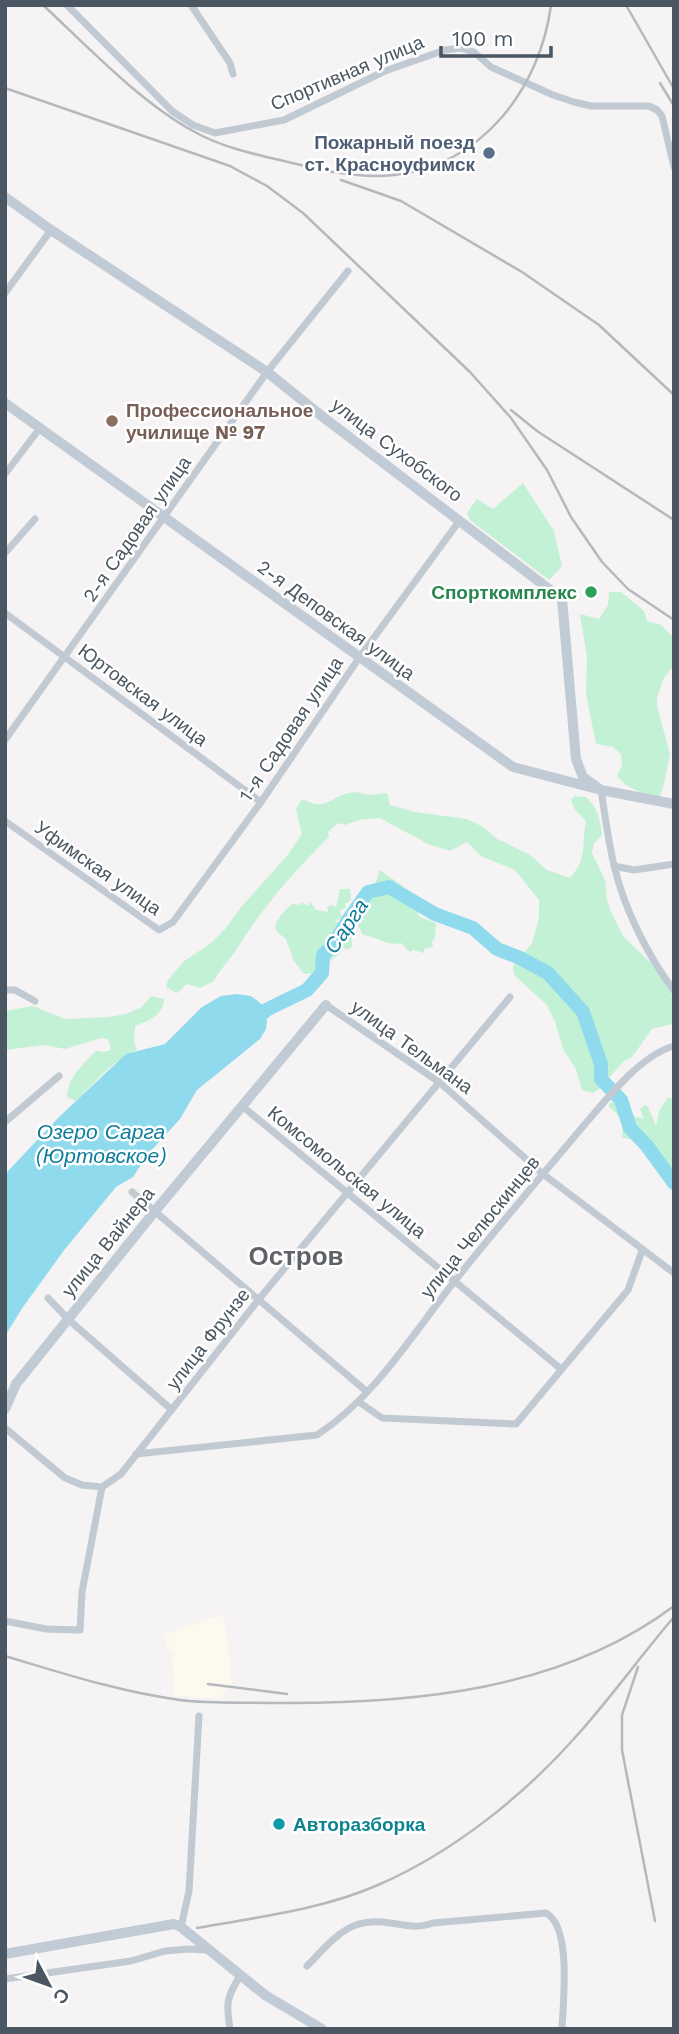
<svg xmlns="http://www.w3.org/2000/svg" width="679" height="2034" font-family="'Work Sans',sans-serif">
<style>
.commercial{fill:#fdf9ef}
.green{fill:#c3f1d5}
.water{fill:#90daee}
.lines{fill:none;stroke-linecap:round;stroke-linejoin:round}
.river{stroke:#90daee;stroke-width:14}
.street{stroke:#c1cad2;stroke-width:7}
.secondary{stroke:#c1cbd6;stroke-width:10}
.rail{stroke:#b5b8bd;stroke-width:2.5}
.service-dot{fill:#5c6f8a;stroke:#fff;stroke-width:2.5}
.education-dot{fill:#8d6e63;stroke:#fff;stroke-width:2.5}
.leisure-dot{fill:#2e9e5b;stroke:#fff;stroke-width:2.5}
.culture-dot{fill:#0f9aa8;stroke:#fff;stroke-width:2.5}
.labels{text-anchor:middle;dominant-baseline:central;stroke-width:5;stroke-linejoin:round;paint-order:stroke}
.street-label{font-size:19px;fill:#4a5661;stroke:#fff}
.service-label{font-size:19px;font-weight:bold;fill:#4e5e75;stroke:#fff;text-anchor:end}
.education-label{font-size:19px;font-weight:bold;fill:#785e54;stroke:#fff;text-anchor:start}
.leisure-label{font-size:19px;font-weight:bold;fill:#27864d;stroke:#fff;text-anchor:end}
.culture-label{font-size:19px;font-weight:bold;fill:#0d838f;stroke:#fff;text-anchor:start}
.water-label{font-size:21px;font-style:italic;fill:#0c7c9b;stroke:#fff}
.district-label{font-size:26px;font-weight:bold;fill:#5f6368;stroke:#fff}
</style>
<rect width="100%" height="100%" fill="#f5f3f3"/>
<path class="commercial" d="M224 1614 232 1683 221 1699 174 1696 172 1650H169L163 1635Z"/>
<g class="green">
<path d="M523 483 554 531 562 566 549 580 470 520 467 513 477 499 493 509Z"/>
<path d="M609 592H621L644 611 647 621 661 625 674 638V665L664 678 657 697V706L670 754 663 788 657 801 626 785 617 776 622 766 621 754 613 747 596 744 586 694 587 657 580 614 599 619 608 605Z"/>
<path d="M355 792 370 795 387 793 390 805 415 812 467 819 483 827 497 839 529 854 547 870 570 878C588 858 581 846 586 821L575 810 571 800 575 796 586 797C598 808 600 819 602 835L594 843 592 853 605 880 607 900 611 912 623 936 652 964 671 993 674 1001 672 1024 652 1029 632 1057 624 1061 599 1089 593 1093 582 1090 576 1069 564 1051 555 1022 547 1005 514 975 513 966 532 943 539 918V900L515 870 481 856 467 842 450 851 428 844 380 818 359 820 345 825 338 823 328 832 329 837C294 871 262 908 236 950 229 961 220 969 214 981L200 988 187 984 177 993 166 987 168 980 183 962 211 943 225 929 242 906 287 856 302 834 296 809 302 799C329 813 330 794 355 792Z"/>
<path d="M380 870 404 887 403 897 394 893 390 895 416 910 420 917 436 923 435 938 432 942 433 947 424 949V953L413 950 410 952 401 943C387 947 376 936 363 935 361 932 356 920 355 916L357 911 352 906 359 898 365 902 376 890 375 884Z"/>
<path d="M340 889H350L351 900 345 904 346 907 340 911 342 919 334 920 351 930 352 947 347 950 341 947 340 954 331 960 322 973 304 974 294 961 286 939 277 932 275 927C279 916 285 910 292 904L301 905V902L308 906 310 901 316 910 328 912 327 907 331 905 336 907Z"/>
<path d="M151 996 164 999C163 1016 149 1020 135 1026L134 1042 137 1050C113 1060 95 1082 76 1101L67 1097C68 1077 83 1064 96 1051L104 1052 111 1050 108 1039 101 1038 65 1049 45 1045 5 1050V1011L33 1006 65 1019 108 1017 126 1014 142 1007Z"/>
<path d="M668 1097 674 1099V1190L664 1180 661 1165 651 1159 648 1153 651 1146 646 1141 622 1138C624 1123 621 1117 609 1107V1104L618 1099 634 1116 644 1119 640 1109 645 1105 648 1107 656 1126 659 1111Z"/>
</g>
<path class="water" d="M237 994 251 996 268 1009 266 1029 260 1039 197 1090 180 1119 149 1153 133 1177 116 1187 65 1249 23 1307 5 1336V1175L9 1170 59 1117 126 1054 165 1044 202 1007 221 996Z"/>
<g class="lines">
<path class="river" d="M255 1019 268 1009 307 990 322 973 323 955 334 944 348 920 368 892 389 887 435 914 473 928 497 949 518 957 548 973 583 1012 601 1064V1079L621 1100 630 1128 647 1146 674 1183"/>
<g class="street">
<path d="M67 5 172 111 193 125 215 133 284 120 385 71 445 50 460 48 474 52 491 67 553 95 574 102 591 106H649L657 110 662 116 674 167"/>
<path d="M191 5 230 63 233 74"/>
<path d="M5 293 51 230"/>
<path d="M5 474 40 428"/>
<path d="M5 553 35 519"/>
<path d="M5 613 261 802"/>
<path d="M5 740 267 372 348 271"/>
<path d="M601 790C605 815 608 840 614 865 624 909 647 954 674 991"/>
<path d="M5 821 159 930 173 922 261 802 359 658 460 520"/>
<path d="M614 866 634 870 674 864"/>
<path d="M5 990H15L35 1001"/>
<path d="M326 1005 439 1082 543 1174 674 1273"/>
<path d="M242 1106 561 1369"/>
<path d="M5 1122 59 1076"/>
<path d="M132 1192 366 1391"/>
<path d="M48 1298 69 1320 172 1410"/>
<path d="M359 1402 382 1418 516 1424 628 1290 642 1251"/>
<path d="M5 1428 65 1478 82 1485 102 1487"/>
<path d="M136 1454 317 1435C374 1398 412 1335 454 1282 495 1230 538 1180 580 1130 604 1103 638 1056 674 1046"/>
<path d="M5 1621 46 1629 80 1630 82 1592 102 1487 121 1474 259 1299 510 997"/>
<path d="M181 1927 189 1891 199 1716"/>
<path d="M307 1966C334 1939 348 1916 390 1923 409 1925 414 1929 433 1923L546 1913C572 1927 563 2002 562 2029"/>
<path d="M5 1979 131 1961 165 1951 189 1949 207 1950"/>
<path d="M230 2029C226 2004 226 1998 240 1976"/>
</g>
<g class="secondary">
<path d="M5 197 51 230 267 372 323 417 562 599 576 759 583 777 601 790"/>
<path d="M5 403 513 767 601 790 674 804"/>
<path d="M5 1409 16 1384 155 1211 326 1005"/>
<path d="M5 1954 174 1924 181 1927 265 1995 322 2029"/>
</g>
<g class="rail">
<path d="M43 5C88 47 140 102 193 131 221 147 253 154 284 161 320 170 357 179 394 175 482 165 540 89 551 5"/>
<path d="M626 5 674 89"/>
<path d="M660 83 674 106"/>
<path d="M5 88 230 166 267 186 303 213 470 372 511 418 547 470 571 517 602 562 628 589 674 620"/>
<path d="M341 180 401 201 522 272 599 325 674 395"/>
<path d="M511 410 537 431 674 520"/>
<path d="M5 1656C62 1673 120 1692 180 1700 211 1704 243 1702 275 1703 412 1704 561 1691 674 1606"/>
<path d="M638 1667 622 1715V1750L655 1921"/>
<path d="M208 1684 287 1694"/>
<path d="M197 1928C258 1917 321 1910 378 1885 454 1852 526 1794 580 1732 613 1695 642 1654 674 1617"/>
</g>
</g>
<circle class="service-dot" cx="489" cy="153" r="7"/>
<circle class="education-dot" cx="112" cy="421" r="7"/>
<circle class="leisure-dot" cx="591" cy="592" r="7"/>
<circle class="culture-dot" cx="279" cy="1824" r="7"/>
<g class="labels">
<g class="street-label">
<text transform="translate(347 73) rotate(-23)">Спортивная улица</text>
<text transform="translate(397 450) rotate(37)">улица Сухобского</text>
<text transform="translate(137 529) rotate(-55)">2-я Садовая улица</text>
<text transform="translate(336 620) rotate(36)">2-я Деповская улица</text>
<text transform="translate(143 695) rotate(37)">Юртовская улица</text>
<text transform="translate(291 729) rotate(-56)">1-я Садовая улица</text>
<text transform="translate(98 868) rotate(35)">Уфимская улица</text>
<text transform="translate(412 1047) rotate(36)">улица Тельмана</text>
<text transform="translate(347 1172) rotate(39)">Комсомольская улица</text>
<text transform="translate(480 1227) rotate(-51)">улица Челюскинцев</text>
<text transform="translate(108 1242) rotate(-51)">улица Вайнера</text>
<text transform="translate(208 1339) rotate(-52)">улица Фрунзе</text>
</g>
<g class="service-label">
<text x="475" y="142">Пожарный поезд<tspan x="475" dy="22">ст. Красноуфимск</tspan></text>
</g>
<g class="education-label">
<text x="126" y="410">Профессиональное<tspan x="126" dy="22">училище № 97</tspan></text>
</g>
<g class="leisure-label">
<text x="577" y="592">Спорткомплекс</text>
</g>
<g class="culture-label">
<text x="293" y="1824">Авторазборка</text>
</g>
<g class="water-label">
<text transform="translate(346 926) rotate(-56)">Сарга</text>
<text x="101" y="1131">Озеро Сарга<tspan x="101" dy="24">(Юртовское)</tspan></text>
</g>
<g class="district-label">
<text x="296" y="1256">Остров</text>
</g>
</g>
<rect width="679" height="2034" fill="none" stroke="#4a5661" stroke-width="14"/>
<g transform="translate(49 1985) rotate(131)" stroke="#ffffff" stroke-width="5" paint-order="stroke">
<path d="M0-5L12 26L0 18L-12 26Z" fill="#4a5661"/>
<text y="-10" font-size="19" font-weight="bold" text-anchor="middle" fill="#4a5661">С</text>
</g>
<path d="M441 46v10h110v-10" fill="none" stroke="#4a5661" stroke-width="3.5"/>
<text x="452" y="46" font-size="21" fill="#4a5661" stroke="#ffffff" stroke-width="5" paint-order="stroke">100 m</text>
</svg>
